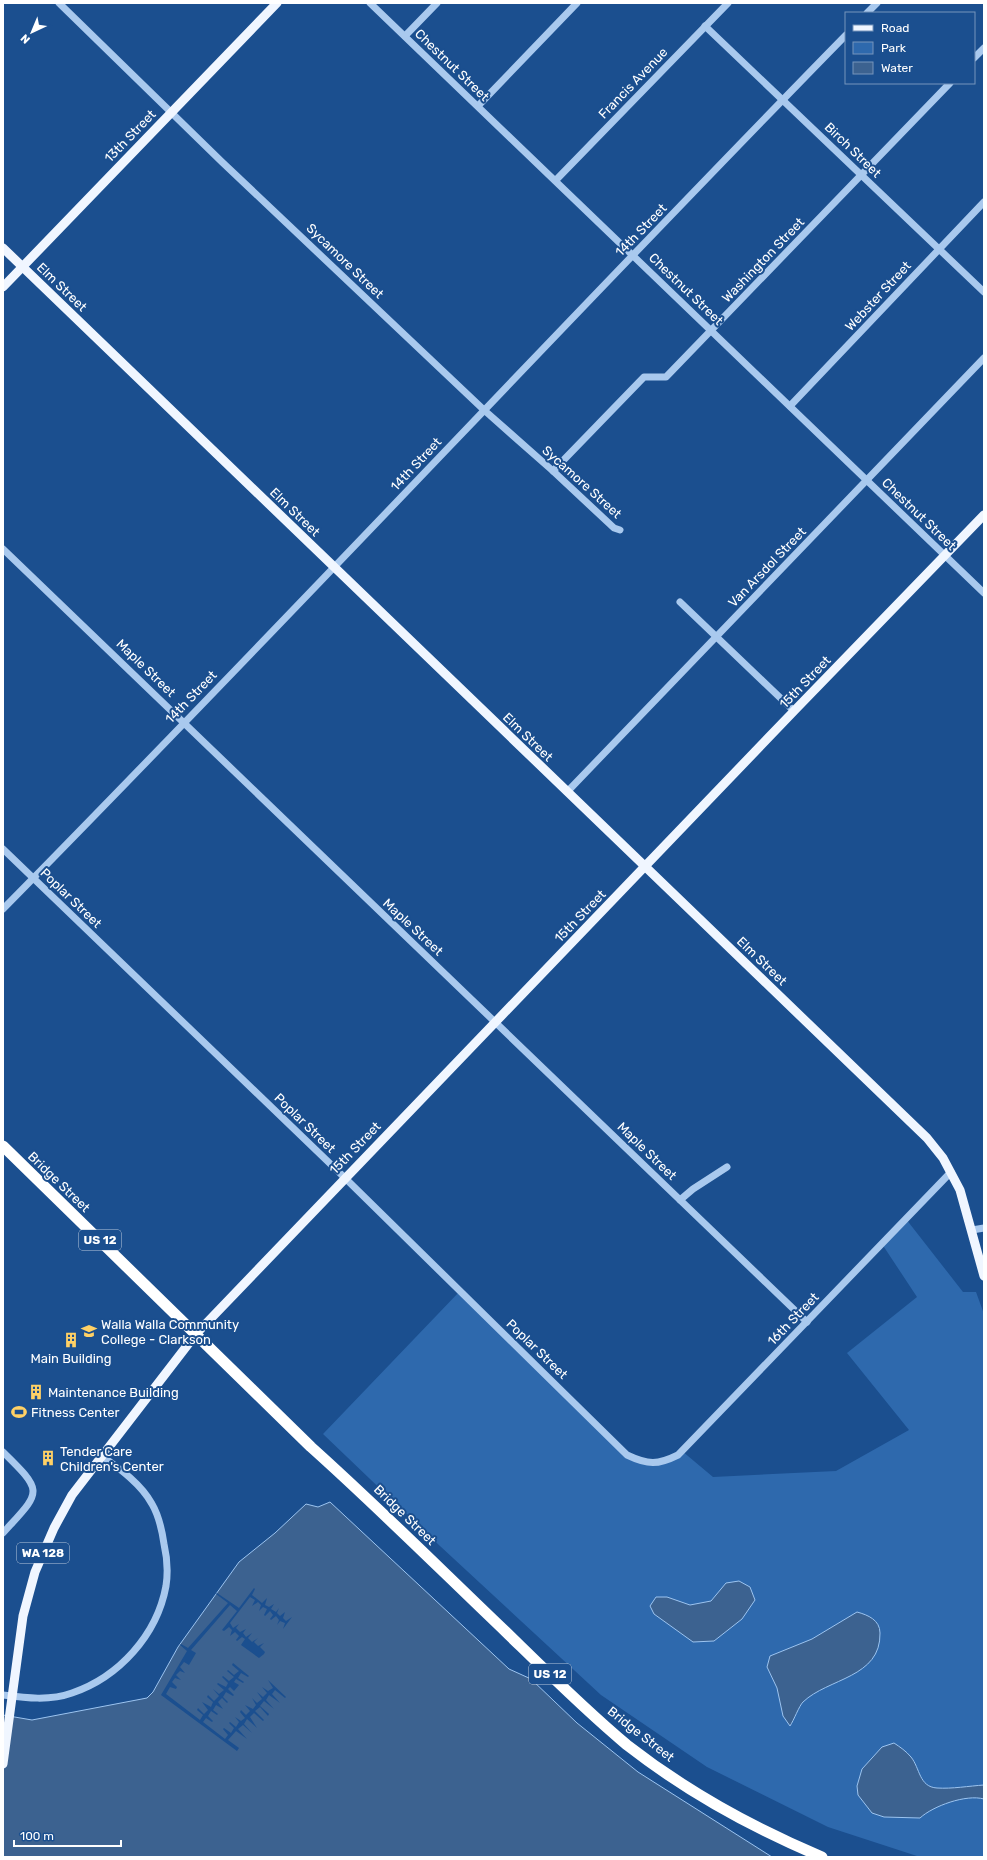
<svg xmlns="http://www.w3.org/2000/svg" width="987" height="1860" font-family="Rubik,sans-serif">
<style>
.green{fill:#2e69ad}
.water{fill:#3c6290;stroke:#9cc4f0}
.pier{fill:#1b4f8f}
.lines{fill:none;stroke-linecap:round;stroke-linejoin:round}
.minor{stroke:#a9c9ee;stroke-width:7}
.major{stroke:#f0f6ff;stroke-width:9}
.highway{stroke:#fff;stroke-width:11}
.labels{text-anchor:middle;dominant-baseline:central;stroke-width:4;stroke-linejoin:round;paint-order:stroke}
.shield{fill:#1b4f8f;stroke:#bbcadd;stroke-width:1}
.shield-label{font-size:12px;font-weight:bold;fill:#fff}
.street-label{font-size:13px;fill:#fff;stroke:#1b4f8f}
.poi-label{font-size:13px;fill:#fff;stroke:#1b4f8f;text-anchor:start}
</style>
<rect width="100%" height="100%" fill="#1b4f8f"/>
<path class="green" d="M906 1219 963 1292H976L984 1314V1857H920L828 1827 707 1767 601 1695 440 1546 323 1434 460 1291 627 1455 663 1462 682 1451 713 1477 836 1471 909 1430 847 1353 917 1297 882 1244Z"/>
<g class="water">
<path d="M330 1502 509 1669 531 1679 577 1723 638 1772 772 1857H3V1715L32 1720 147 1698 153 1692 178 1647 239 1562 275 1533 306 1504 318 1507Z"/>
<path d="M739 1581 750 1587 755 1600 742 1619 714 1641 693 1642 654 1614 650 1606 656 1597H667L690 1605 711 1601 726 1583Z"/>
<path d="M857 1612C868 1615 880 1620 880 1633 881 1678 828 1678 803 1702 799 1706 794 1720 790 1726L783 1716 777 1688 767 1667 770 1656 812 1639Z"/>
<path d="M894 1743C900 1747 906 1751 911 1757 920 1768 919 1787 937 1788 952 1789 969 1786 984 1785V1799C966 1794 933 1806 920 1818L884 1817 872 1813 858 1795 857 1786 862 1769 882 1747Z"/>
</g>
<path class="pier" d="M254 1588 255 1589 252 1595 262 1603 267 1598 265 1605 269 1607 274 1604 271 1609 276 1612 279 1608 277 1613 280 1616 285 1612 283 1618 286 1621 292 1617 283 1629 285 1623 280 1621 277 1625 279 1620 276 1616 271 1620 270 1619 273 1615 270 1611 265 1616 264 1615 267 1609 263 1607 259 1611 261 1605 258 1602 252 1606 255 1600 250 1597 230 1623 233 1628 239 1624 236 1628 240 1632 246 1629 243 1633 246 1637 252 1633 248 1638 252 1642 258 1638 254 1642 258 1646 264 1643 260 1647 265 1652 264 1654 259 1658 241 1645 245 1639 242 1637 237 1641 236 1640 239 1636 235 1632 230 1636 232 1630 229 1627 224 1631 222 1630 237 1611 230 1605 191 1650 196 1653 189 1665 184 1662 180 1667 185 1673 180 1671 176 1675 181 1680 175 1678 172 1682 177 1687 176 1689 170 1687 166 1694 200 1720 203 1715 197 1710 198 1708 204 1714 208 1710 202 1702 211 1707 213 1702 207 1697 208 1695 214 1701 219 1696 213 1689 219 1694 224 1690 217 1684 218 1683 226 1687 228 1683 222 1677 223 1676 229 1681 234 1677 227 1671 228 1670 234 1675 239 1671 232 1665 233 1663 249 1676 248 1677 241 1673 238 1678 244 1682 243 1683 236 1679 234 1682 239 1685 234 1691 230 1687 228 1689 234 1695 233 1696 226 1692 223 1697 228 1702 227 1703 222 1698 218 1702 223 1709 216 1705 213 1710 218 1714 217 1715 211 1711 208 1716 213 1721 212 1722 206 1718 203 1722 225 1739 228 1735 223 1729 224 1728 231 1733 234 1728 229 1723 230 1722 236 1727 239 1722 235 1717 241 1721 245 1718 240 1712 241 1710 246 1715 250 1711 245 1705 253 1709 256 1705 252 1698 257 1703 262 1699 257 1692 263 1697 267 1693 262 1687 268 1691 273 1688 268 1680 286 1697 285 1698 275 1690 272 1694 280 1703 269 1695 266 1700 274 1709 264 1701 260 1706 269 1714 268 1716 260 1707 255 1711 264 1720 263 1721 254 1713 250 1717 257 1728 247 1719 244 1724 252 1733 243 1725 238 1729 247 1739 236 1731 228 1740 239 1748 237 1751 161 1695 187 1651 180 1645 181 1644 188 1648 228 1603 216 1594 217 1593 239 1608Z"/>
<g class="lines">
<g class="minor">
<path d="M59 3 222 162 484 410 553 471 614 528 620 530"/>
<path d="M370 3 984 593"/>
<path d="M867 13 877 3"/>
<path d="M705 26 984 292"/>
<path d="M405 36 437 3"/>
<path d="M974 58 984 48"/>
<path d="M478 106 577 3"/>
<path d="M556 180 728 3"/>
<path d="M790 406 984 202"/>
<path d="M553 471 644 377H666L950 83"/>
<path d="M3 549 807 1322"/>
<path d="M680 602 794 711"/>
<path d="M567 792 984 358"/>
<path d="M3 849 345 1178 627 1455C648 1465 658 1465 678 1455L951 1172"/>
<path d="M3 909C287 621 563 324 846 35"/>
<path d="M680 1200 693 1189 727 1167"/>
<path d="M972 1230 984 1228"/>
<path d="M3 1452C45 1493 41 1491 3 1533"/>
<path d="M3 1695C26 1698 50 1701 72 1693 119 1677 157 1635 166 1586 168 1573 167 1557 164 1544 162 1530 159 1516 152 1504 141 1484 120 1469 102 1456"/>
</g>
<g class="major">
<path d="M3 248 927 1138 943 1158 960 1190 984 1276"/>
<path d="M3 287 277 3"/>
<path d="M3 1764 23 1616 35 1572 54 1528 72 1495 196 1334 794 711 984 515"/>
</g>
<path class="highway" d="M3 1146 311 1447C378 1507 441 1570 506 1632 545 1670 585 1710 627 1745 686 1791 753 1828 822 1857"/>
</g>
<defs>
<symbol id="university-bare" viewBox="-9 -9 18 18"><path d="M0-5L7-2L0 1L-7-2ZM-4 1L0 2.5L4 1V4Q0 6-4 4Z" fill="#ffd166" stroke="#1b4f8f" stroke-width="2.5" paint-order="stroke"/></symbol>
<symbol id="building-bare" viewBox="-9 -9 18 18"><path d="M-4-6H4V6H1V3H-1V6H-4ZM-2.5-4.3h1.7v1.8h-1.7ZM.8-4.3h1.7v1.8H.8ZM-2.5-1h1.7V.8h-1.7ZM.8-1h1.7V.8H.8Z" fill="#ffd166" stroke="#1b4f8f" stroke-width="2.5" paint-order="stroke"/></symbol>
<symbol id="stadium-bare" viewBox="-9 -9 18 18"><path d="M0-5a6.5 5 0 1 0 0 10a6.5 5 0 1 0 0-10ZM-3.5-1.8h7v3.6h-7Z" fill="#ffd166" stroke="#1b4f8f" stroke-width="2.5" paint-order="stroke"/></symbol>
</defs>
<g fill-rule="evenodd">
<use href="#university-bare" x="78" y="1320" width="22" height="22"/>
<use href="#building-bare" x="60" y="1329" width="22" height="22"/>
<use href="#building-bare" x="25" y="1381" width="22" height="22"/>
<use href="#stadium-bare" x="8" y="1401" width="22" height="22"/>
<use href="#building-bare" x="37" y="1447" width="22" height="22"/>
</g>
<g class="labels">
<g class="shield">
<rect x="79" y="1230" width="42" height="20" rx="3"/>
<rect x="17" y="1543" width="52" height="20" rx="3"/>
<rect x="529" y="1664" width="42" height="20" rx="3"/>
</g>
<g class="shield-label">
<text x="100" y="1240">US 12</text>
<text x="43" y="1553">WA 128</text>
<text x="550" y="1674">US 12</text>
</g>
<g class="street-label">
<text transform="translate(452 65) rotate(44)">Chestnut Street</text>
<text transform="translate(633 83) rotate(-46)">Francis Avenue</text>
<text transform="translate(130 136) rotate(-46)">13th Street</text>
<text transform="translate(853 150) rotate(44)">Birch Street</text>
<text transform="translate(641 230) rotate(-46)">14th Street</text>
<text transform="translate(763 260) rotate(-46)">Washington Street</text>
<text transform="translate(345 261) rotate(44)">Sycamore Street</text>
<text transform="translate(62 287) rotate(44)">Elm Street</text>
<text transform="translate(686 289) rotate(44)">Chestnut Street</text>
<text transform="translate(878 296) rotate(-47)">Webster Street</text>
<text transform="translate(416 464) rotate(-47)">14th Street</text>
<text transform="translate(582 482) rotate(42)">Sycamore Street</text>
<text transform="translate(295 512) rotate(44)">Elm Street</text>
<text transform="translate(919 514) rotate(44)">Chestnut Street</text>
<text transform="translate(767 567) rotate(-46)">Van Arsdol Street</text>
<text transform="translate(146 668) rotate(44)">Maple Street</text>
<text transform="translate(805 682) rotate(-46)">15th Street</text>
<text transform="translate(191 697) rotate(-46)">14th Street</text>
<text transform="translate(528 737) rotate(44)">Elm Street</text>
<text transform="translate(71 898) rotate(44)">Poplar Street</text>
<text transform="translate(580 916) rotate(-46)">15th Street</text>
<text transform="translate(413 927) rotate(43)">Maple Street</text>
<text transform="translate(762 961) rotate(44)">Elm Street</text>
<text transform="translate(305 1123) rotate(44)">Poplar Street</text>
<text transform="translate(355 1148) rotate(-46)">15th Street</text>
<text transform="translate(647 1151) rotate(44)">Maple Street</text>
<text transform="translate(59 1182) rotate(44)">Bridge Street</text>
<text transform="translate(793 1319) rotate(-46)">16th Street</text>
<text transform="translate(537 1349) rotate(44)">Poplar Street</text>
<text transform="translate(405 1515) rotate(44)">Bridge Street</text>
<text transform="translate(641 1734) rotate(38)">Bridge Street</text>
</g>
<g class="poi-label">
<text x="101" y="1324">Walla Walla Community<tspan x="101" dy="15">College - Clarkson</tspan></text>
<text x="71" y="1358" text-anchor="middle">Main Building</text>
<text x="48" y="1392">Maintenance Building</text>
<text x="31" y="1412">Fitness Center</text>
<text x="60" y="1451">Tender Care<tspan x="60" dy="15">Children's Center</tspan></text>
</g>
</g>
<rect width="987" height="1860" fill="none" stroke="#ffffff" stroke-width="8"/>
<rect x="845" y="12" width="130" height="72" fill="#1b4f8f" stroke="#7695bc"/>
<rect x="853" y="25" width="20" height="6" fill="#f0f6ff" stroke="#7695bc"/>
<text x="881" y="32" font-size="12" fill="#ffffff">Road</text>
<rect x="853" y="42" width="20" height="12" fill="#2e69ad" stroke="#7695bc"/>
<text x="881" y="52" font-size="12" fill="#ffffff">Park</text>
<rect x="853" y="62" width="20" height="12" fill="#3c6290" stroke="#7695bc"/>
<text x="881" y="72" font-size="12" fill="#ffffff">Water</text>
<g transform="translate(32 32) rotate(224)" stroke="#1b4f8f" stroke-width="3" paint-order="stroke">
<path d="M0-3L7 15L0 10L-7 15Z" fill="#ffffff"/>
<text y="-6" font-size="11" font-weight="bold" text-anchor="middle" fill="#ffffff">N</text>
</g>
<path d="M14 1840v6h107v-6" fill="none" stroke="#ffffff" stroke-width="2"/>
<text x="20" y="1840" font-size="12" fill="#ffffff" stroke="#1b4f8f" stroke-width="3" paint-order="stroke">100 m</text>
</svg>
